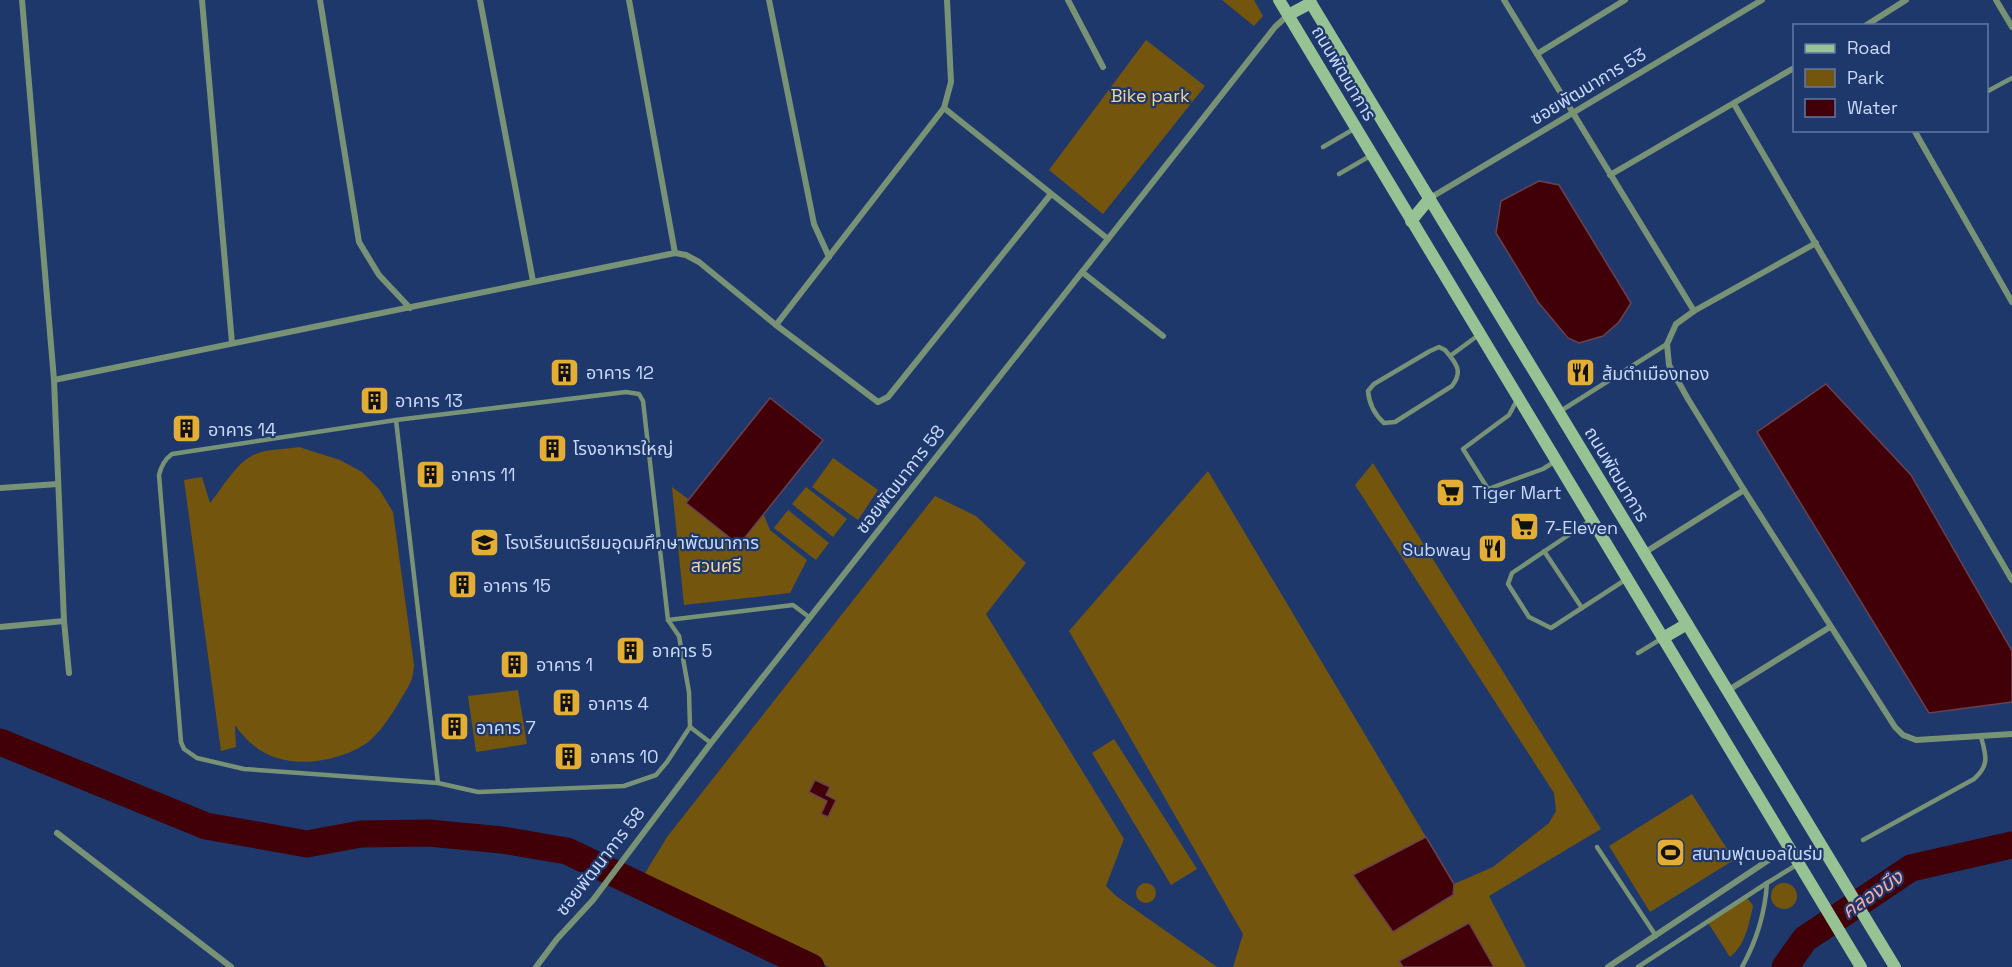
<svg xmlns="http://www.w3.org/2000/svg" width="2012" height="967" font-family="'Space Grotesk','Noto Sans Thai',sans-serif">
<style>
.green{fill:#73550e}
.water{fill:#410007;stroke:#6a4150;stroke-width:1.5}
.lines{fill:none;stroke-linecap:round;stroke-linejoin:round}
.river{stroke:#410007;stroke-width:27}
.service{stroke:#779274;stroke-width:4.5}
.minor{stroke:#779274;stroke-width:6}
.secondary{stroke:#97c394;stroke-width:12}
.labels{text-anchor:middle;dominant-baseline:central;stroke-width:4.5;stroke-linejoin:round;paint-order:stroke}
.street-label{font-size:18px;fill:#c8d9f9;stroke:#1e386c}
.park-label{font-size:18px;fill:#f6d494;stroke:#1e386c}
.poi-label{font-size:18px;fill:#c8d9f9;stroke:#1e386c;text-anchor:start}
.water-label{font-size:20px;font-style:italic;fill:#f5a9a5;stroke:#1e386c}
</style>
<rect width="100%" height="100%" fill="#1e386c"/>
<g class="green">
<path d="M1222 0H1254L1263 16 1254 26Z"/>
<path d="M1146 40 1205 86 1103 214 1049 170Z"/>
<path d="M299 447 340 460 362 472 379 489 393 512 414 665C413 682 409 685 401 699 392 714 381 732 367 743 355 751 342 756 328 759 290 767 258 759 235 725L236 747 221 751 184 480 202 477 210 503C224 486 238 458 261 452 273 449 287 449 299 447Z"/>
<path d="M833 458 878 490 858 520 812 487Z"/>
<path d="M1373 463 1601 829 1489 896 1526 967H1494L1469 923 1399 961 1403 967H1233L1243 934 1069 631 1208 471 1426 837 1354 875 1393 932 1453 895 1454 884 1493 867 1549 823 1556 811 1554 793 1355 485Z"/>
<path d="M672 487 742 539 763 513 770 530 807 560 790 593 684 605Z"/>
<path d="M806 487 847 519 833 537 792 504Z"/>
<path d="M935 496 976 516 1026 563 986 614 1124 839 1106 886 1116 896 1217 967H829L644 875 667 837Z"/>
<path d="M788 510 829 543 816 560 774 528Z"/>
<path d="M518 690 527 744 476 752 468 696Z"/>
<path d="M1114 739 1197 869 1171 885 1092 753Z"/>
<path d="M1692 794 1734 860 1650 912 1609 846Z"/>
<circle cx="1784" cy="896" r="13"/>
<circle cx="1146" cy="893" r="10"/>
<path d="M1747 898 1752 904 1753 907C1748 926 1746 944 1730 957L1707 921Z"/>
</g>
<g class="water">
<path d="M1539 181 1559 185 1631 303 1619 322 1603 336 1579 343 1568 338 1538 302 1496 233 1501 201Z"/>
<path d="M1826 384 1911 475 2012 651V702L1929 713 1757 432Z"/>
<path d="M770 398 823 440 739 545 686 503Z"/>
<path d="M815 780 830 787 826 795 836 800 828 817 821 814 827 801 809 792Z"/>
<path d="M1426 837 1454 884 1453 895 1393 932 1353 875Z"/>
<path d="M1469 923 1494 967H1403L1399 961Z"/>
</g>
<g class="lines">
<g class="river">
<path d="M0 742 206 826 307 844 361 834 429 833 502 840 567 851 811 967"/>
<path d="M1785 967 1805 939 1911 868 2012 845"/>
</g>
<g class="service">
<path d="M1988 91 2012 78"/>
<path d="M1323 147 1354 129"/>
<path d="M1339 174 1370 156"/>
<path d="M1450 356 1445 350 1439 347 1430 351 1374 384 1368 391C1369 403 1374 414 1384 423L1395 422 1452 386C1461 374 1459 367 1450 356L1480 334"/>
<path d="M626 392 639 394 643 401 668 620 679 636 689 692 690 727 667 762 656 775 624 786 478 792 438 783 244 769 197 758 184 749 181 742 159 475C161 466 164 460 172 454L396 420Z"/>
<path d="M1517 400 1509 415 1463 449 1488 489 1543 469 1554 462"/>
<path d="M1559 412 1667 344"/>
<path d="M396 420 438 783"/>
<path d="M1591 520 1512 573 1508 584 1529 617 1551 628 1625 580"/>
<path d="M1544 551 1582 608"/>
<path d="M668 620 793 605 809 617"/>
<path d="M1638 653 1661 639"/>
<path d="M690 727 711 743"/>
<path d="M1863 840 1974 779C1990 765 1986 755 1981 737"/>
<path d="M1597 847 1656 936"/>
<path d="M1638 967 1767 883"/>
<path d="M1742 967C1757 940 1765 914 1767 883L1798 864"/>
</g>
<g class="minor">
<path d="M22 0 54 380 64 621 69 673"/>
<path d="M202 0 232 343"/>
<path d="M320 0 359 242 379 275 410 308"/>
<path d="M480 0 533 281"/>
<path d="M629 0 675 253"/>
<path d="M769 0 814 224 829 257"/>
<path d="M947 0 951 82 944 108 1108 239"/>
<path d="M1068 0 1103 67"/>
<path d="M1504 0 1694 311"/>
<path d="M1996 0 2012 27"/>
<path d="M1865 26 1906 0"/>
<path d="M1537 54 1625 0"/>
<path d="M1734 104 2012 580"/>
<path d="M1914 130 2012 302"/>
<path d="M1610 175 1794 68"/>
<path d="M1430 198 1762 0"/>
<path d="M1816 243 1694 311 1676 324 1667 344 1669 365 1688 399 1744 490 1895 727 1903 735 1916 740 2012 734"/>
<path d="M1082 272 1163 336"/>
<path d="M776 325 944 108"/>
<path d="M54 380 675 253 686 255 699 262 776 325 878 402 888 397 1051 194"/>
<path d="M0 488 58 484"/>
<path d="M1644 553 1744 490"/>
<path d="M0 627 64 621"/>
<path d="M1727 691 1830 627"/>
<path d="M57 833 231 967"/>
<path d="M536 967 557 939 593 900 711 743 1275 27 1288 15"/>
<path d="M1608 967 1788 847"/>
</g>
<g class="secondary">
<path d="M1279 0 1861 967"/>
<path d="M1309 0 1895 967"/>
<path d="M1288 15 1311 3"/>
<path d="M1411 221 1430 198"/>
<path d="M1663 638 1687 624"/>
</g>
</g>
<defs>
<symbol id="building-square" viewBox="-11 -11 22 22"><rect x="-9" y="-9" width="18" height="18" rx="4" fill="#e4ae35" stroke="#1e386c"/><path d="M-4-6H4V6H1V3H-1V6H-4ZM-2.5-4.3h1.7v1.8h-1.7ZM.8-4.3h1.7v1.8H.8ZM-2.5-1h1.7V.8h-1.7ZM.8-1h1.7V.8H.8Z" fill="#111"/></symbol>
<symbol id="restaurant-square" viewBox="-11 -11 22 22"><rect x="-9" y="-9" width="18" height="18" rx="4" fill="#e4ae35" stroke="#1e386c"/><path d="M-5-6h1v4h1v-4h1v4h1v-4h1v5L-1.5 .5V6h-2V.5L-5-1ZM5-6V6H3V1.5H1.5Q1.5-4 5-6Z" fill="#111"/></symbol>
<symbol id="supermarket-square" viewBox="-11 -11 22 22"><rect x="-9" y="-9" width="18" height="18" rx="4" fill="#e4ae35" stroke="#1e386c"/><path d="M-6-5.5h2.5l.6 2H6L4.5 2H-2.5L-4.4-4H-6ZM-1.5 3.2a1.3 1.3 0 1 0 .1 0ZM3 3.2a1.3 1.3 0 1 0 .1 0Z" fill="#111"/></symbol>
<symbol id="school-square" viewBox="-11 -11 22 22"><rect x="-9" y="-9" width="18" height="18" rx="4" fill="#e4ae35" stroke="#1e386c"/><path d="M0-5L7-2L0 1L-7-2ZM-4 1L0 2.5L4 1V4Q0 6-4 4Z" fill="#111"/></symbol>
<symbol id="stadium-square" viewBox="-11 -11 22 22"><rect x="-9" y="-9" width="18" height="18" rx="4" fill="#e4ae35" stroke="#1e386c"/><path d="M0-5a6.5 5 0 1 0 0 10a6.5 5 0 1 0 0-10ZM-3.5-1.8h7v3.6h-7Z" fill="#111"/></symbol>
</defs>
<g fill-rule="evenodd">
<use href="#building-square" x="548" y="356" width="33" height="33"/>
<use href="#restaurant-square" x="1564" y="356" width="33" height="33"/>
<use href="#building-square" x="358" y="384" width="33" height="33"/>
<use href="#building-square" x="170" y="412" width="33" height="33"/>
<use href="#building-square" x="536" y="432" width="33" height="33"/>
<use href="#building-square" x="414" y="458" width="33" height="33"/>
<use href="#supermarket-square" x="1434" y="476" width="33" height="33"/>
<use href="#supermarket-square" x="1508" y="510" width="33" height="33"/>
<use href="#school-square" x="468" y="526" width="33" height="33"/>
<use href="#restaurant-square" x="1476" y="532" width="33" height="33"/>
<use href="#building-square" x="446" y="568" width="33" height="33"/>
<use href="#building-square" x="614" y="634" width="33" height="33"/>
<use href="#building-square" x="498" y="648" width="33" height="33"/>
<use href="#building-square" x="550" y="686" width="33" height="33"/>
<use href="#building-square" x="438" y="710" width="33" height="33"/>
<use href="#building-square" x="552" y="740" width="33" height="33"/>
<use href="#stadium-square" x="1654" y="836" width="33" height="33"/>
</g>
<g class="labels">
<g class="street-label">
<text transform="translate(1344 73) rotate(59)">ถนนพัฒนาการ</text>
<text transform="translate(1588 86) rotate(-31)">ซอยพัฒนาการ 53</text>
<text transform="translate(1617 474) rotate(59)">ถนนพัฒนาการ</text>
<text transform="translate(900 479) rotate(-52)">ซอยพัฒนาการ 58</text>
<text transform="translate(600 861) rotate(-52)">ซอยพัฒนาการ 58</text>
</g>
<g class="park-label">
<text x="1150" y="95">Bike park</text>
<text x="716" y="565">สวนศรี</text>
</g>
<g class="poi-label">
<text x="586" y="372">อาคาร 12</text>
<text x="1602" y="373">ส้มตำเมืองทอง</text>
<text x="395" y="400">อาคาร 13</text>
<text x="208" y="429">อาคาร 14</text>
<text x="573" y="448">โรงอาหารใหญ่</text>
<text x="451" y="474">อาคาร 11</text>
<text x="1472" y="492">Tiger Mart</text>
<text x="1545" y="527">7-Eleven</text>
<text x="505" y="542">โรงเรียนเตรียมอุดมศึกษาพัฒนาการ</text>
<text x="1471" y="549" text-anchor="end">Subway</text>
<text x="483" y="585">อาคาร 15</text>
<text x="652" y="650">อาคาร 5</text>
<text x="536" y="664">อาคาร 1</text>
<text x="588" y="703">อาคาร 4</text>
<text x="476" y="727">อาคาร 7</text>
<text x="590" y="756">อาคาร 10</text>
<text x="1692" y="853">สนามฟุตบอลในร่ม</text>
</g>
<g class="water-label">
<text transform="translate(1872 894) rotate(-34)">คลองบึง</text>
</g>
</g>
<rect x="1793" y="24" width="195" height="108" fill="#1e386c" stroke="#6278a4" stroke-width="1.5"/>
<rect x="1805" y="44" width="30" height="9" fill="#97c394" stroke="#6278a4" stroke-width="1.5"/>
<text x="1847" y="54" font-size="18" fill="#c8d9f9">Road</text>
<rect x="1805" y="69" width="30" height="18" fill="#73550e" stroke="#6278a4" stroke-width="1.5"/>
<text x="1847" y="84" font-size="18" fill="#c8d9f9">Park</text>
<rect x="1805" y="99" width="30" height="18" fill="#410007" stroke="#6278a4" stroke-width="1.5"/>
<text x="1847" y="114" font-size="18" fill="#c8d9f9">Water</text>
</svg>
